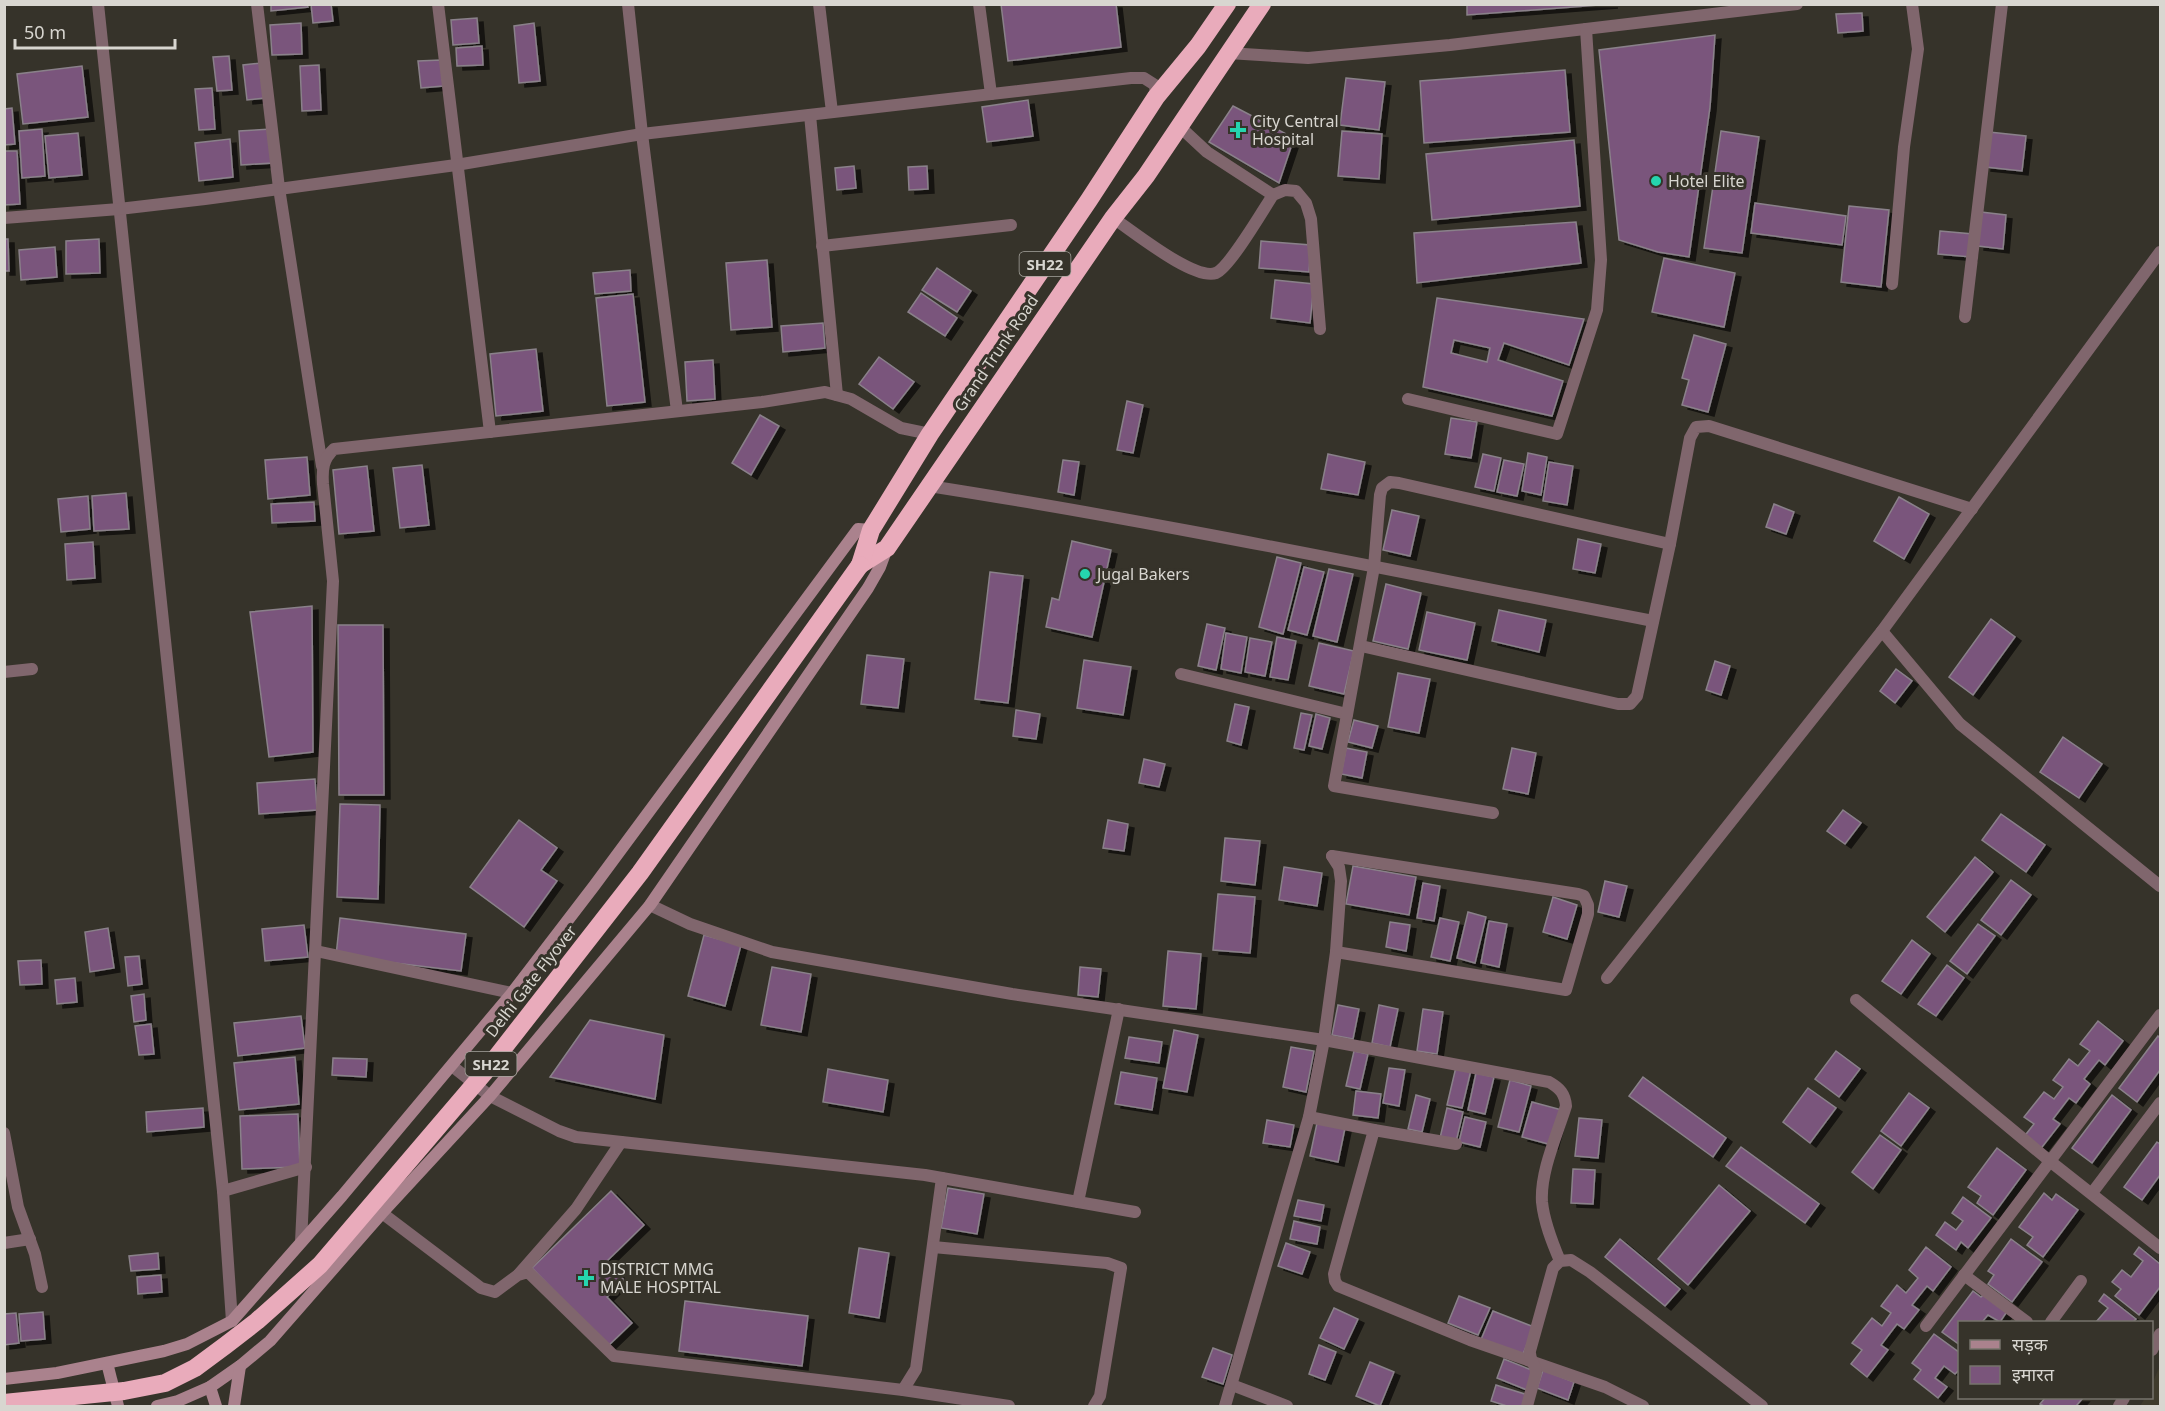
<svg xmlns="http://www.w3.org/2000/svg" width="2165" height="1411" font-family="'Noto Sans','Noto Sans Devanagari',sans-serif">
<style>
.built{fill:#3f3b2c}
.building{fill:#7a557b;stroke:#8a818a;stroke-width:1.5;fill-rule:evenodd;filter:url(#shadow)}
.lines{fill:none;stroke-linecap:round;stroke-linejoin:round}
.lane{stroke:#80666d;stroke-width:12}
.street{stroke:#80666d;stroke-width:12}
.secondary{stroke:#aa828d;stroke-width:12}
.highway{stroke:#e9abbb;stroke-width:18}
.highway-bridge{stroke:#e9abbb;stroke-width:18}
.poi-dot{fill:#25d5ae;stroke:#36332a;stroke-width:2}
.labels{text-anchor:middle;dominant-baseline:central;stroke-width:6;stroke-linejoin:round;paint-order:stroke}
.shield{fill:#36332a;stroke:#a7a59e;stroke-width:1.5}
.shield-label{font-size:15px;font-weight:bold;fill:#d8d6d0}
.poi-label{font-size:16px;fill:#d8d6d0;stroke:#36332a;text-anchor:start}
.street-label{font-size:16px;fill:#d8d6d0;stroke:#36332a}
</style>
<defs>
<filter id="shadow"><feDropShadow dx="6" dy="4" stdDeviation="0" flood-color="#0009"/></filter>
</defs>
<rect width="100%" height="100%" fill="#36332a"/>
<path class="built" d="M2160 1366V1406H2140L2145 1398H2152V1384Z"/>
<g class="building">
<path d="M271 4H307L308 7 271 11Z"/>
<path d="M311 4H331L333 21 313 23Z"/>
<path d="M1001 4H1116L1121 47 1008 61Z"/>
<path d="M1467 4H1612L1467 15Z"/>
<path d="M1862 13 1863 31 1838 33 1836 14Z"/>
<path d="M477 18 479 43 453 45 451 20Z"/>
<path d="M301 23 302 54 272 55 270 25Z"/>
<path d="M534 23 540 81 519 83 514 26Z"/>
<path d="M1715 35 1710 107 1689 257 1658 252 1619 240 1599 50Z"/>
<path d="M482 46 483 65 457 66 456 48Z"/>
<path d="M229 56 232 90 217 91 213 57Z"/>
<path d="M441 60 443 86 421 88 418 61Z"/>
<path d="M261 63 265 98 247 100 243 65Z"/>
<path d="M319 65 321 110 302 111 300 66Z"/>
<path d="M82 66 88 117 23 124 17 74Z"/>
<path d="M1565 70 1570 132 1424 143 1420 81Z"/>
<path d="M1346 78 1385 82 1379 130 1340 125Z"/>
<path d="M212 88 215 129 199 130 195 89Z"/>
<path d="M1028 100 1033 136 987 142 982 107Z"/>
<path d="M1233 106 1294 138 1279 183 1209 142Z"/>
<path d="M12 108 15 144 4 145V109Z"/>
<path d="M42 129 45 176 22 178 19 131Z"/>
<path d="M271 129 273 163 241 165 239 131Z"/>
<path d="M1342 131 1382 134 1379 179 1338 176Z"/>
<path d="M1721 131 1759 137 1742 253 1704 248Z"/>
<path d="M1989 132 2026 136 2022 171 1985 167Z"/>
<path d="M78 133 82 175 49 178 45 136Z"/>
<path d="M230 139 233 177 199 181 195 143Z"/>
<path d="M1574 140 1580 206 1432 220 1426 154Z"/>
<path d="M4 151H17L20 204 4 205Z"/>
<path d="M854 166 856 188 837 190 835 168Z"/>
<path d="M927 166 928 189 909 190 908 167Z"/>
<path d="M1755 203 1846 216 1842 245 1751 233Z"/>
<path d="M1849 206 1889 210 1881 287 1841 282Z"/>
<path d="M1981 212 2006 215 2003 249 1978 246Z"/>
<path d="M1576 222 1581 263 1417 283 1414 233Z"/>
<path d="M1940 231 1973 234 1971 257 1938 254Z"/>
<path d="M4 239H8L9 271H4Z"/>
<path d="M99 239 100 273 66 274V241Z"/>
<path d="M1261 241 1311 245 1309 272 1259 268Z"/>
<path d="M55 247 57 277 21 280 19 250Z"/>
<path d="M1664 258 1735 273 1724 327 1652 312Z"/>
<path d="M767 260 772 327 731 330 726 263Z"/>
<path d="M937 268 971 291 957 312 922 290Z"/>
<path d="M630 270 631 291 595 294 593 273Z"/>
<path d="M1275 280 1314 284 1310 323 1271 318Z"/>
<path d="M921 293 957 318 945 336 908 312Z"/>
<path d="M633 294 645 402 607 406 596 298Z"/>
<path d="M1437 298 1584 319 1569 365 1504 343 1498 360 1563 381 1552 416 1423 387ZM1454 340 1490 348 1487 362 1451 353Z"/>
<path d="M823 323 825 348 783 352 781 326Z"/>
<path d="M1694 335 1726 344 1708 412 1682 405 1689 380 1682 378Z"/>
<path d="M536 349 543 411 496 416 490 354Z"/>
<path d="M879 357 914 382 893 409 859 384Z"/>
<path d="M713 360 715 399 687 401 685 362Z"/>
<path d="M1127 401 1143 405 1133 453 1117 450Z"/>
<path d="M760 415 779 426 751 475 732 463Z"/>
<path d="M1451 418 1477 422 1471 458 1445 454Z"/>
<path d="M1528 453 1547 457 1541 495 1522 491Z"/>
<path d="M1328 454 1365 462 1358 495 1321 489Z"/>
<path d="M1483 454 1501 458 1494 491 1475 487Z"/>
<path d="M307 457 310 495 268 499 265 460Z"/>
<path d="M1063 460 1079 462 1074 495 1058 492Z"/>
<path d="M1504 460 1524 464 1517 496 1497 492Z"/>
<path d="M1549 462 1573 466 1567 505 1543 501Z"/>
<path d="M422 465 429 525 400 528 393 468Z"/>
<path d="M367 466 374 531 339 534 333 470Z"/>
<path d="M126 493 129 529 94 531 92 496Z"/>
<path d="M88 496 90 529 61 532 58 499Z"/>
<path d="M1899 497 1929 514 1904 559 1874 541Z"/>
<path d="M314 502 315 521 272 523 271 504Z"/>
<path d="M1774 504 1794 512 1786 534 1766 527Z"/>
<path d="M1392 510 1419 516 1410 556 1383 550Z"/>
<path d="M1578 539 1601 544 1595 573 1573 569Z"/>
<path d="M1072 541 1111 550 1092 637 1046 627 1052 598 1059 600Z"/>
<path d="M93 542 95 578 67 580 65 544Z"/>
<path d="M1277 557 1301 563 1283 634 1259 627Z"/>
<path d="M1304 567 1324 572 1307 635 1288 630Z"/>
<path d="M1329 569 1353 574 1337 642 1313 636Z"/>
<path d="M990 572 1023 576 1008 703 975 699Z"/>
<path d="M1386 584 1421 593 1408 649 1373 641Z"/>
<path d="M312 606 313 752 269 757 250 612Z"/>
<path d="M1499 610 1546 620 1539 652 1492 641Z"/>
<path d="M1427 612 1475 623 1467 660 1419 650Z"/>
<path d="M1991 619 2015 637 1973 695 1949 677Z"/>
<path d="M1207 624 1225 628 1216 670 1198 666Z"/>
<path d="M338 625H383L384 795H339Z"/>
<path d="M1226 633 1247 637 1241 673 1221 669Z"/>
<path d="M1277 637 1296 641 1288 680 1270 677Z"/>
<path d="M1250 638 1272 642 1265 676 1245 672Z"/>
<path d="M1319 643 1354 651 1344 694 1309 686Z"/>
<path d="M867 655 904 659 898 708 861 704Z"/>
<path d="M1084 660 1131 667 1123 715 1077 708Z"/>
<path d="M1715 661 1730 666 1721 695 1706 690Z"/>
<path d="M1896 669 1912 681 1895 703 1880 691Z"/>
<path d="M1398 673 1430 679 1419 733 1388 727Z"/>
<path d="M1235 704 1249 707 1241 745 1227 741Z"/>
<path d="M1016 710 1040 714 1036 739 1013 736Z"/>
<path d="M1301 713 1312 715 1304 750 1294 748Z"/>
<path d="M1316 714 1330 718 1322 749 1309 746Z"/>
<path d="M1354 720 1378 726 1372 748 1348 742Z"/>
<path d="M2063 737 2102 764 2079 798 2040 772Z"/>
<path d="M1346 748 1367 752 1362 778 1341 774Z"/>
<path d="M1512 748 1536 753 1528 794 1503 789Z"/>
<path d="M1144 759 1165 764 1159 787 1139 783Z"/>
<path d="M315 779 317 810 259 814 257 783Z"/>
<path d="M340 804 380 805 378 899 337 897Z"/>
<path d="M1843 810 1861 823 1845 844 1827 831Z"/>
<path d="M2001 814 2045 845 2026 872 1982 840Z"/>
<path d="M519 820 557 848 541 870 557 881 524 927 470 887Z"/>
<path d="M1108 820 1128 824 1124 851 1103 848Z"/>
<path d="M1225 838 1260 841 1255 885 1221 881Z"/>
<path d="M1975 857 1993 872 1945 932 1927 917Z"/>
<path d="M1353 866 1416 877 1409 915 1346 904Z"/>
<path d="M1284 867 1322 873 1317 906 1279 900Z"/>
<path d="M2011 880 2031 895 2001 935 1981 920Z"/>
<path d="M1605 881 1627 886 1619 917 1598 912Z"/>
<path d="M1423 883 1440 886 1434 921 1417 918Z"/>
<path d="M1218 894 1255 897 1250 953 1213 950Z"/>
<path d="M1553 897 1577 905 1567 939 1543 932Z"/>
<path d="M1468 912 1486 917 1475 963 1457 958Z"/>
<path d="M340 918 466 934 461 971 336 956Z"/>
<path d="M1440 918 1459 922 1450 961 1431 957Z"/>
<path d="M1489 921 1507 924 1499 967 1481 963Z"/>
<path d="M1390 922 1410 925 1406 951 1386 947Z"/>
<path d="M1978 924 1995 936 1967 974 1950 961Z"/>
<path d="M304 925 308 957 265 961 262 929Z"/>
<path d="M108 928 114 968 90 972 85 932Z"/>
<path d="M704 935 741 945 725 1006 688 996Z"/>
<path d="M1912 940 1930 954 1901 994 1882 981Z"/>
<path d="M1168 951 1201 954 1196 1009 1163 1006Z"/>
<path d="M139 956 142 984 128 986 125 957Z"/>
<path d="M41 960 42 984 20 985 18 961Z"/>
<path d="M1947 965 1964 978 1936 1016 1918 1004Z"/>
<path d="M772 967 811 974 801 1032 761 1025Z"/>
<path d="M1080 967 1101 969 1098 997 1078 995Z"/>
<path d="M75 978 77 1002 57 1004 55 980Z"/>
<path d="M144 994 146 1020 134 1022 131 996Z"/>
<path d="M1338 1005 1359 1009 1353 1039 1332 1035Z"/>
<path d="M1379 1005 1398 1009 1390 1047 1372 1043Z"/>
<path d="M1423 1009 1443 1012 1437 1054 1417 1051Z"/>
<path d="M301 1016 305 1048 238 1056 234 1023Z"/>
<path d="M590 1020 664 1035 655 1099 550 1077Z"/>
<path d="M2098 1021 2123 1041 2105 1065 2099 1060 2084 1079 2090 1084 2076 1103 2069 1098 2053 1119 2060 1124 2039 1151 2023 1138 2034 1124 2024 1117 2044 1092 2054 1099 2063 1087 2053 1080 2069 1059 2078 1066 2090 1051 2080 1044Z"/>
<path d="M151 1024 154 1054 139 1055 135 1026Z"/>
<path d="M1174 1030 1198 1035 1187 1092 1163 1088Z"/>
<path d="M2158 1036 2160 1038V1070L2137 1102 2119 1088Z"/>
<path d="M1129 1037 1162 1042 1159 1063 1125 1058Z"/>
<path d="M1291 1047 1314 1051 1306 1092 1283 1087Z"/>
<path d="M1354 1051 1368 1054 1360 1089 1346 1086Z"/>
<path d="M1836 1051 1860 1069 1839 1097 1815 1079Z"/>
<path d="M295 1057 299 1104 239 1110 234 1063Z"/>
<path d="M333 1058 367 1059 366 1077 332 1075Z"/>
<path d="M1456 1067 1471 1070 1462 1108 1447 1105Z"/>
<path d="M1389 1068 1405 1070 1399 1106 1383 1103Z"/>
<path d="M828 1069 888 1080 883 1112 823 1102Z"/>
<path d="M1121 1072 1157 1078 1152 1110 1115 1104Z"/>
<path d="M1476 1073 1494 1077 1485 1114 1468 1110Z"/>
<path d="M1643 1077 1726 1138 1713 1157 1629 1096Z"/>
<path d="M1510 1080 1531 1086 1519 1132 1498 1127Z"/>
<path d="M1808 1088 1836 1108 1810 1143 1783 1122Z"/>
<path d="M1356 1091 1381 1094 1378 1118 1353 1115Z"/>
<path d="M1909 1093 1929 1108 1901 1146 1881 1131Z"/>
<path d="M1416 1095 1430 1099 1422 1132 1408 1129Z"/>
<path d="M2112 1095 2131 1110 2092 1163 2072 1148Z"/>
<path d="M1532 1102 1562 1110 1552 1145 1522 1137Z"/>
<path d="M203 1108 204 1127 147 1132 146 1112Z"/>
<path d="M1447 1108 1463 1112 1456 1142 1440 1138Z"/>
<path d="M298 1114 300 1167 242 1169 240 1116Z"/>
<path d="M1465 1117 1486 1122 1480 1147 1459 1142Z"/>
<path d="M1579 1118 1602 1120 1598 1158 1575 1156Z"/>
<path d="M1267 1120 1294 1125 1290 1147 1263 1143Z"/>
<path d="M1317 1123 1345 1128 1338 1162 1310 1156Z"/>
<path d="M1880 1135 1901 1150 1873 1189 1852 1172Z"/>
<path d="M2157 1142 2160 1144V1175L2142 1200 2124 1187Z"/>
<path d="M1741 1147 1819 1204 1805 1223 1726 1166Z"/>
<path d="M1997 1148 2026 1170 1993 1215 1977 1203 1981 1196 1968 1187Z"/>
<path d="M1573 1169 1595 1170 1593 1204 1571 1203Z"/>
<path d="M1719 1185 1750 1211 1688 1285 1658 1259Z"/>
<path d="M948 1188 984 1194 977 1234 941 1228Z"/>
<path d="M611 1191 644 1225 606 1262 624 1280 607 1297 632 1323 608 1346 532 1268Z"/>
<path d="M2044 1193 2052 1200 2056 1194 2078 1210 2043 1257 2027 1245 2033 1237 2019 1227Z"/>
<path d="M1963 1197 1991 1218 1968 1248 1961 1242 1956 1250 1936 1235 1945 1222 1956 1230 1963 1221 1952 1213Z"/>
<path d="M1298 1200 1324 1205 1321 1221 1294 1216Z"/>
<path d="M1294 1221 1320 1227 1317 1244 1290 1239Z"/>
<path d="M1620 1239 1680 1289 1665 1306 1605 1257Z"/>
<path d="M2011 1239 2042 1262 2012 1302 1988 1284 1994 1275 1988 1271Z"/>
<path d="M1286 1243 1310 1252 1302 1274 1278 1266Z"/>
<path d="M1926 1247 1951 1267 1933 1291 1927 1286 1912 1305 1919 1310 1904 1329 1897 1324 1881 1345 1888 1350 1867 1377 1851 1364 1862 1350 1852 1343 1872 1318 1882 1326 1891 1313 1881 1306 1897 1285 1906 1293 1918 1278 1909 1270Z"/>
<path d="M2139 1247 2160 1264V1287L2139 1315 2115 1296 2121 1289 2112 1282 2122 1270 2131 1277 2143 1261 2134 1254Z"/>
<path d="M859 1248 889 1253 879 1318 849 1313Z"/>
<path d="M158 1253 159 1269 131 1271 129 1256Z"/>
<path d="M161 1275 162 1292 138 1294 137 1277Z"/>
<path d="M1973 1291 1981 1297 1985 1293 2008 1310 2000 1322 1988 1315 1982 1322H1960V1345L1942 1332Z"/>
<path d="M2104 1294 2136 1319 2133 1322H2096L2108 1308 2099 1301Z"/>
<path d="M1459 1296 1490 1308 1478 1335 1448 1323Z"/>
<path d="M685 1301 808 1316 802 1366 679 1351Z"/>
<path d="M1334 1308 1358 1319 1344 1349 1320 1338Z"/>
<path d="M1493 1311 1534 1327 1521 1359 1480 1342Z"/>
<path d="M43 1312 45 1339 21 1341 19 1314Z"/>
<path d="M16 1313 19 1343 4 1345V1314Z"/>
<path d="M1934 1334 1960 1353V1369L1955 1374 1944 1366 1935 1378 1947 1387 1938 1398 1914 1379 1921 1370 1912 1363Z"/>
<path d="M1319 1345 1336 1352 1325 1380 1309 1374Z"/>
<path d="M1213 1348 1232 1355 1223 1384 1202 1377Z"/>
<path d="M1504 1359 1534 1371 1527 1390 1497 1378Z"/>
<path d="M1370 1362 1394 1372 1380 1406 1356 1396Z"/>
<path d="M1543 1370 1574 1382 1568 1400 1537 1388Z"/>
<path d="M1496 1385 1528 1395 1524 1406H1507L1491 1401Z"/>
<path d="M2045 1398H2083L2076 1406H2044L2040 1404Z"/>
</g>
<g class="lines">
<path class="lane" d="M4 672 32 669"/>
<g class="street">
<path d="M98 4 223 1191 232 1321"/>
<path d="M257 4 279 188 322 466"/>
<path d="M438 4 490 432"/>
<path d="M628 4 642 134 677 411"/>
<path d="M819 4 832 112"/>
<path d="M979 4 991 94"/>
<path d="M1228 53 1308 58 1450 45 1797 4"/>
<path d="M810 115 837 395"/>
<path d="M1179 126 1207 152 1273 195"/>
<path d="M4 218 119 209 205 199 456 165 642 134 1131 78H1144L1155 85 1156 97"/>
<path d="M1113 218C1133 231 1194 281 1216 273 1230 267 1263 210 1273 195L1285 190 1296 191 1306 203 1311 219 1320 329"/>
<path d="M822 246 1011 225"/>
<path d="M1892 284 1904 147 1918 49 1912 4"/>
<path d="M1965 317 2002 4"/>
<path d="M1408 399 1557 434 1597 310 1601 260 1586 29"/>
<path d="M929 486C1172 524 1412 575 1653 621"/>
<path d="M1882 631 1960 724 2160 886"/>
<path d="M1361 646 1618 704H1630L1637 696 1670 544 1690 438 1696 427 1709 426 1972 509"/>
<path d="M1181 674 1347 714"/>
<path d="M1493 813 1334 786 1374 567 1380 495 1382 488 1390 482 1399 483 1670 544"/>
<path d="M1332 856 1578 894 1584 896 1588 905V914L1566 990 1336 952"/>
<path d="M650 905 690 924 772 952 1012 994 1324 1040 1549 1082C1560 1088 1565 1094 1566 1106 1557 1135 1540 1172 1542 1202 1544 1222 1552 1242 1560 1261"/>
<path d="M316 951 512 993"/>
<path d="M1607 978 1882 631 2160 252"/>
<path d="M1856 1000 2051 1162 2160 1248"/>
<path d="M452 1066 490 1096 559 1131 576 1137 925 1175 1135 1212"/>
<path d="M1309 1117 1374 1130"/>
<path d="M4 1133 18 1207 35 1254 42 1287"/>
<path d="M1456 1144 1374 1130 1334 1274 1335 1281 1338 1286 1470 1340 1605 1387 1643 1406"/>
<path d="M223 1191 306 1167"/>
<path d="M2092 1193 2160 1103"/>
<path d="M1078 1202 1119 1009"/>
<path d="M382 1213 481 1288 495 1292 518 1275 528 1272 614 1356 903 1390 916 1369 942 1178"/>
<path d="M301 1242 333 581 323 484C322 469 323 459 334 449L762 402 825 392 851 399 901 428 930 434"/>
<path d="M4 1243 30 1239"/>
<path d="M933 1247 1107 1263 1121 1268 1100 1396 1094 1406"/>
<path d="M519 1274 576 1209 621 1142"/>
<path d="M1964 1275 2027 1322"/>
<path d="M2051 1322 2081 1281"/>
<path d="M1926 1326 2160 1015"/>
<path d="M2152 1350 2160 1334"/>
<path d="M1232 1385 1287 1406"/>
<path d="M903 1390 1009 1406"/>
<path d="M1225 1406 1309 1117 1324 1040 1336 952 1341 881 1339 867 1332 856"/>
<path d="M1527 1406 1536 1373C1536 1365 1529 1360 1530 1351L1553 1268 1560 1261 1571 1260 1590 1272 1762 1406"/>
<path d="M2119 1406 2124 1398"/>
</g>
<g class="secondary">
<path d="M107 1363 118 1406"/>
<path d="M4 1379 57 1373 164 1351 187 1344 232 1321 342 1196 512 993 594 886 858 529 871 530"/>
<path d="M210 1387 216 1406"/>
<path d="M157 1406 178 1401 210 1387 240 1366 270 1341 382 1213 490 1096 650 905 868 588 880 567 887 548"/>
<path d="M234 1406 240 1366"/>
</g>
<g class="highway">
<path d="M860 565 887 548 1113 218 1146 176 1262 4"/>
<path d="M860 565 871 530 930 434 1089 200 1156 97 1198 46 1227 4"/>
</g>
<path class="highway-bridge" d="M4 1403 124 1391 165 1383 195 1368 226 1345 257 1321 320 1265 484 1073 640 873 860 565"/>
</g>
<g class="poi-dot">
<path d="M1235 121h6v6h6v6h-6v6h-6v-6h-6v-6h6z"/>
<circle cx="1656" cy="181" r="6"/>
<circle cx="1085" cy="574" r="6"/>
<path d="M583 1269h6v6h6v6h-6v6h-6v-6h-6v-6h6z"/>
</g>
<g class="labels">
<g class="shield">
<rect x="1019.5" y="252" width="51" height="24" rx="4.5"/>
<rect x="465.5" y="1052" width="51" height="24" rx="4.5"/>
</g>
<g class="shield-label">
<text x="1045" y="264">SH22</text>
<text x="491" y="1064">SH22</text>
</g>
<g class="poi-label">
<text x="1252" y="121">City Central<tspan x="1252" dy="18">Hospital</tspan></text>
<text x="1668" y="181">Hotel Elite</text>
<text x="1097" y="574">Jugal Bakers</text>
<text x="600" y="1269">DISTRICT MMG<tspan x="600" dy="18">MALE HOSPITAL</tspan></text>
</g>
<g class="street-label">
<text transform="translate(996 353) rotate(-56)">Grand Trunk Road</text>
<text transform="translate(531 981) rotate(-52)">Delhi Gate Flyover</text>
</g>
</g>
<rect width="2165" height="1411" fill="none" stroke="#d8d6d0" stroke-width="12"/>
<rect x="1958" y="1321" width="195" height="78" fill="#36332a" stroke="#77746c" stroke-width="1.5"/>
<rect x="1970" y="1340" width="30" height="9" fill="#aa828d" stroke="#77746c" stroke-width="1.5"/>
<text x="2012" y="1351" font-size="18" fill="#d8d6d0">सड़क</text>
<rect x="1970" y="1366" width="30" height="18" fill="#7a557b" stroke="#77746c" stroke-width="1.5"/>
<text x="2012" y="1381" font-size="18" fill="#d8d6d0">इमारत</text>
<path d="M15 39v9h160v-9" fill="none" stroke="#d8d6d0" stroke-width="3"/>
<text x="24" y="39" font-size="18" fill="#d8d6d0" stroke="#36332a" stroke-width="4.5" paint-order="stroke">50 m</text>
</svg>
